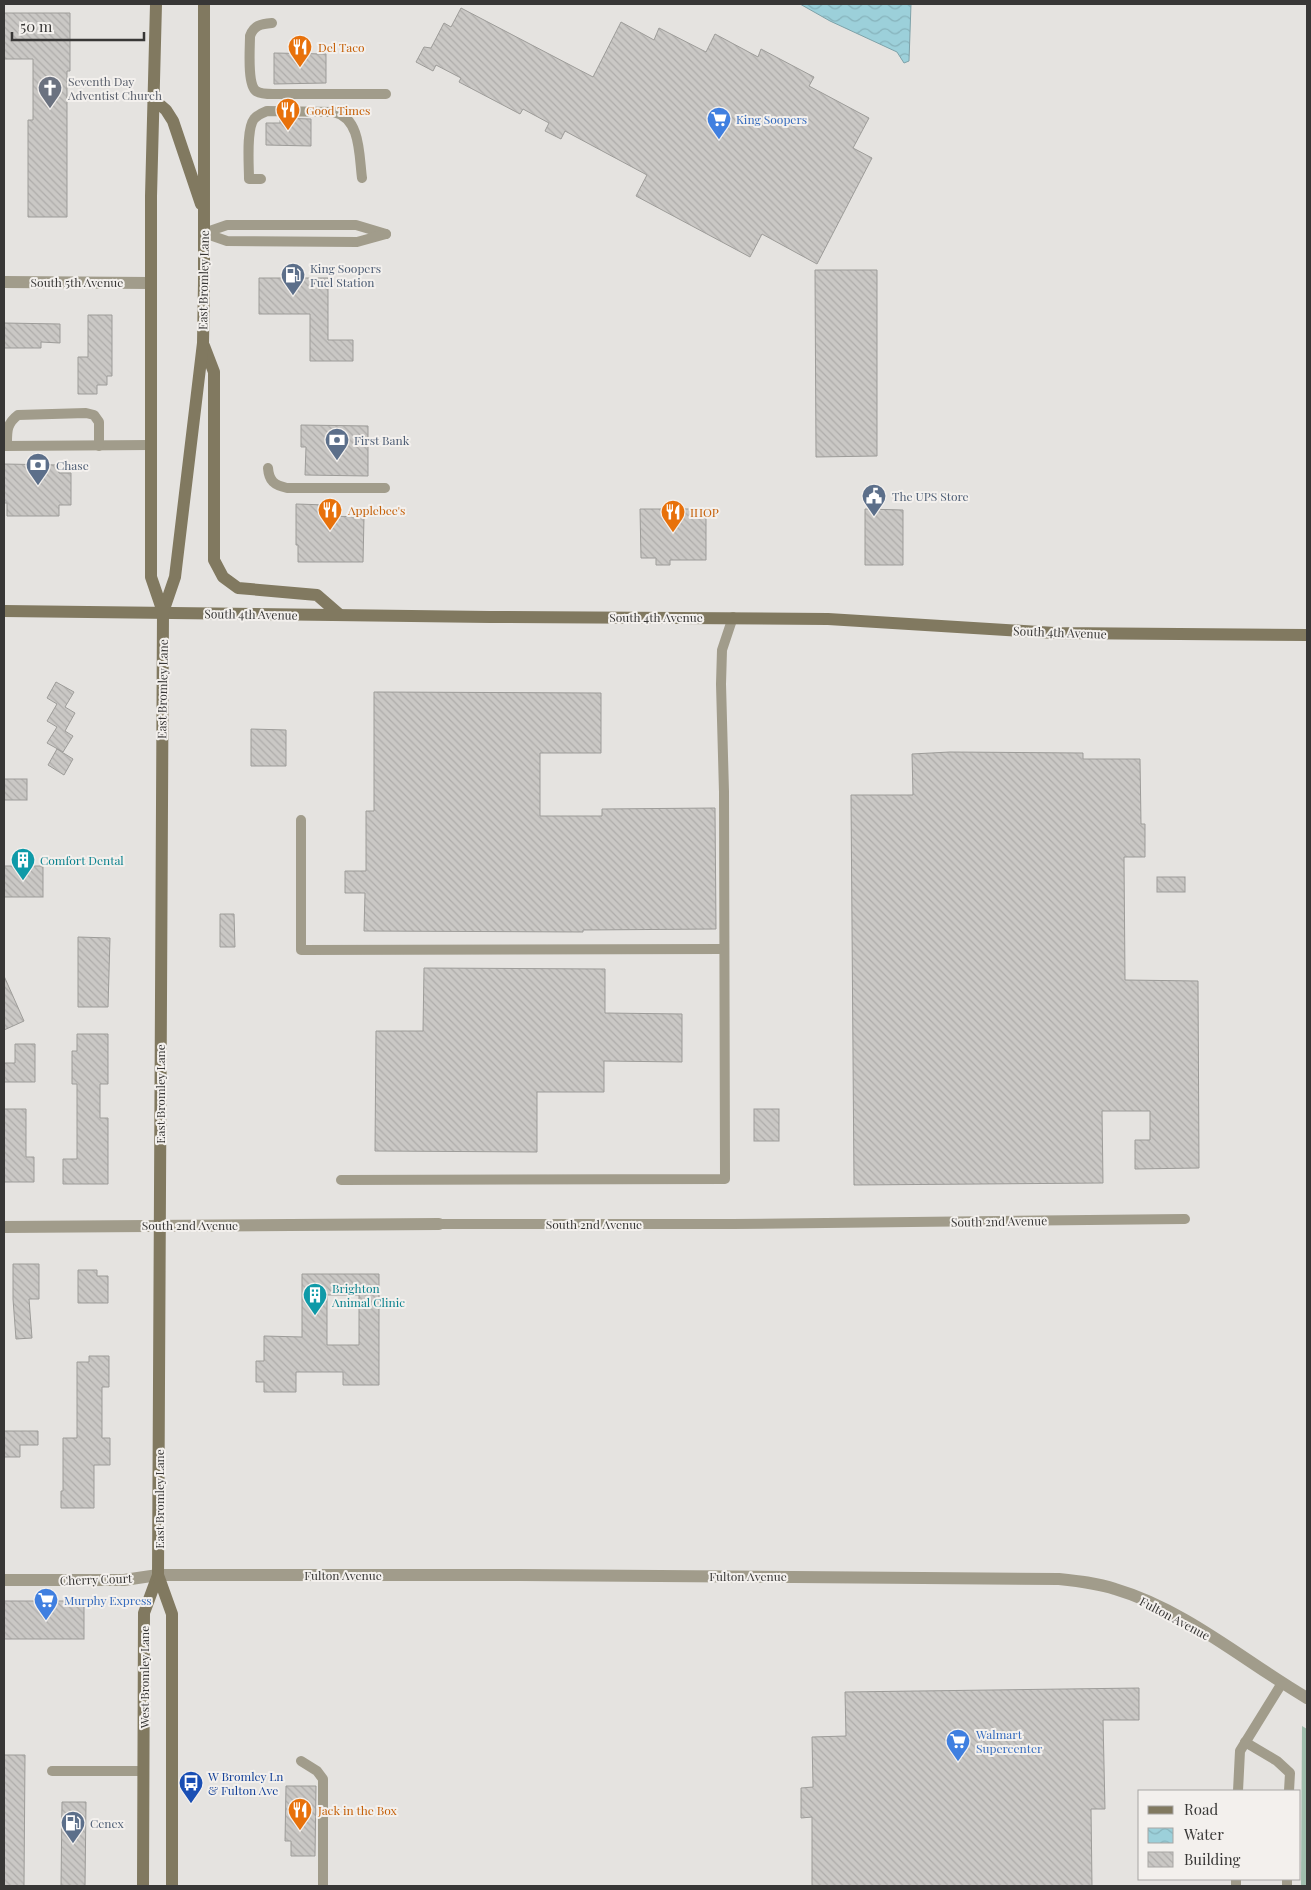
<svg xmlns="http://www.w3.org/2000/svg" width="1311" height="1890" font-family="'Playfair Display',serif">
<style>
.green{fill:#a0bead}
.water{fill:url(#water-waves);stroke:#7ea2a9}
.building{fill:url(#building-back-hatch);stroke:#9d9c99;fill-rule:evenodd}
.lines{fill:none;stroke-linecap:round;stroke-linejoin:round}
.service{stroke:#a19c8b;stroke-width:10}
.minor{stroke:#a19c8b;stroke-width:12}
.tertiary{stroke:#a19c8b;stroke-width:12}
.secondary{stroke:#817960;stroke-width:12}
.labels{text-anchor:middle;dominant-baseline:central;stroke-width:4;stroke-linejoin:round;paint-order:stroke}
.food-label{font-size:12px;fill:#c56008;stroke:#f3f0ed;text-anchor:start}
.worship-label{font-size:12px;fill:#5b616d;stroke:#f3f0ed;text-anchor:start}
.shop-label{font-size:12px;fill:#366cbe;stroke:#f3f0ed;text-anchor:start}
.service-label{font-size:12px;fill:#4e5e75;stroke:#f3f0ed;text-anchor:start}
.street-label{font-size:12px;fill:#383736;stroke:#f3f0ed}
.culture-label{font-size:12px;fill:#0d838f;stroke:#f3f0ed;text-anchor:start}
.transit-label{font-size:12px;fill:#164399;stroke:#f3f0ed;text-anchor:start}
</style>
<defs>
<pattern id="water-waves" width="16" height="10" patternUnits="userSpaceOnUse" patternTransform="scale(1.25)"><rect width="16" height="10" fill="#9cd0da"/><path d="M0 5q4-4 8 0t8 0" fill="none" stroke="#87b3bc"/></pattern>
<pattern id="building-back-hatch" width="6" height="6" patternUnits="userSpaceOnUse" patternTransform="scale(1.25)"><rect width="6" height="6" fill="#cac8c5"/><path d="M-1 5l2 2M0 0l6 6M5-1l2 2" fill="none" stroke="#aeacaa"/></pattern>
</defs>
<rect width="100%" height="100%" fill="#e5e3e0"/>
<path class="green" d="M1302 1726 1307 1729V1886H1301Z"/>
<path class="water" d="M800 4H911L909 61 904 63 897 52 830 21Z"/>
<g class="building">
<path d="M461 8 593 77 621 22 654 40 659 28 706 52 715 34 758 57 761 49 814 77 809 86 869 118 853 148 872 158 817 264 762 234 750 257 636 196 647 175 565 131 561 139 545 131 549 123 523 109 520 114 459 82 461 78 436 65 433 71 416 62 424 47 431 48 444 23 451 27Z"/>
<path d="M4 13H70V71H67V217H28V120H33V59H4Z"/>
<path d="M274 53 326 54V83L274 84Z"/>
<path d="M280 118 311 119V146L266 145V123H280Z"/>
<path d="M815 270H877V456L816 457Z"/>
<path d="M259 278H328V340H353V361H310V314H259Z"/>
<path d="M88 315H112V376H107V385H97V394H78V357H88Z"/>
<path d="M4 323 60 324V343L41 342V348H4Z"/>
<path d="M301 425 368 426V476L305 475 306 447H301Z"/>
<path d="M4 464 59 465V473H71V505H59V516H7V503H4Z"/>
<path d="M296 504 327 505V516L364 517 363 562H298V545H296Z"/>
<path d="M640 509H706V560H670V565H656V558H641Z"/>
<path d="M865 509 903 510V565H865Z"/>
<path d="M56 682 74 692 65 707 75 713 65 731 73 736 63 752 47 743 57 727 47 721 57 704 47 698Z"/>
<path d="M374 692 601 693V753H540V816H602V809L715 808 716 929 583 930V932L364 931 365 893H345V871H366V811H374Z"/>
<path d="M251 729 286 730V766H251Z"/>
<path d="M57 749 73 759 64 775 48 765Z"/>
<path d="M950 752 1083 753V759H1140L1141 824H1145V857H1124L1125 980 1198 981 1199 1168 1135 1169V1140H1150V1111H1102L1103 1183 854 1185 851 795H913L912 754Z"/>
<rect x="4" y="779" width="23" height="21"/>
<rect x="4" y="866" width="39" height="31"/>
<rect x="1157" y="877" width="28" height="15"/>
<path d="M220 914H234L235 947H220Z"/>
<path d="M78 937 110 938 108 1007H78Z"/>
<path d="M424 968 605 969V1013L682 1014V1062L604 1061V1092H537V1152L375 1151 376 1031H423Z"/>
<path d="M4 976 24 1021 4 1030Z"/>
<path d="M77 1034H108V1084H100V1118H108V1184H63V1159H77V1084H72V1051H77Z"/>
<path d="M15 1044H35V1082H4V1063H15Z"/>
<path d="M4 1109H26V1157H34V1182H4Z"/>
<rect x="754" y="1109" width="25" height="32"/>
<path d="M13 1264H39V1299H29L32 1338 16 1339 13 1299Z"/>
<path d="M78 1270H97V1276H108V1303H78Z"/>
<path d="M302 1274H379V1385H343V1372H296V1392H264V1382H256V1361H264V1336L302 1337ZM327 1295H359V1345H327Z"/>
<path d="M89 1356H109V1387H102V1438H110V1465H94V1508H61V1491H63V1438H77V1362H89Z"/>
<path d="M4 1431H38V1445H20V1457H4Z"/>
<rect x="4" y="1601" width="80" height="38"/>
<path d="M1139 1688V1720H1103L1105 1809H1091L1092 1886H812V1817L801 1818V1788L813 1787 812 1737 846 1736 845 1692Z"/>
<path d="M4 1755H25L24 1886H4Z"/>
<path d="M286 1786H316L315 1856H291V1841H285Z"/>
<path d="M62 1802H86L85 1886H61Z"/>
</g>
<g class="lines">
<g class="service">
<path d="M272 23C261 24 254 25 250 36 250 48 247 84 256 91 262 95 272 94 279 94H386"/>
<path d="M261 179H249C249 165 246 129 254 119 257 115 262 113 267 111L334 112C361 118 359 156 362 178"/>
<path d="M204 233 227 225H356L386 234"/>
<path d="M204 233 227 241 357 242 386 234"/>
<path d="M4 446 150 445"/>
<path d="M7 446C7 432 6 424 18 415L86 413 94 415 99 422V446"/>
<path d="M268 468C269 481 274 485 287 488H385"/>
<path d="M301 820V950L723 949"/>
<path d="M341 1180 725 1179 724 792 721 684 722 650 733 617"/>
<path d="M439 1224H733L1185 1219"/>
<path d="M1245 1742 1277 1761 1290 1773 1289 1791"/>
<path d="M301 1761 317 1771 323 1779V1886"/>
<path d="M52 1771H143"/>
<path d="M1238 1791 1240 1751 1282 1683"/>
<path d="M1236 1886V1879"/>
<path d="M1287 1886V1879"/>
</g>
<g class="minor">
<path d="M4 282 151 283"/>
<path d="M4 1227 439 1224"/>
<path d="M4 1580H124L158 1575"/>
</g>
<path class="tertiary" d="M158 1575H520L1059 1579C1078 1581 1097 1583 1115 1589 1186 1610 1244 1661 1307 1698"/>
<g class="secondary">
<path d="M156 4 151 196V577L163 612"/>
<path d="M152 98 166 110 173 121 201 204"/>
<path d="M204 346 214 372V560L223 577 238 588 317 595 340 615"/>
<path d="M4 611 490 617 828 619 1055 633 1307 635"/>
<path d="M143 1886 144 1613 158 1575"/>
<path d="M172 1886V1614L158 1575 163 612 175 577 203 343 204 283V4"/>
</g>
</g>
<defs>
<symbol id="restaurant-pin" viewBox="-11 -11 22 30"><path d="M0 17L-7.5 6A9.5 9.5 0 1 1 7.5 6Z" fill="#e8710a" stroke="#f3f0ed"/><path d="M-5-6h1v4h1v-4h1v4h1v-4h1v5L-1.5 .5V6h-2V.5L-5-1ZM5-6V6H3V1.5H1.5Q1.5-4 5-6Z" fill="#fff"/></symbol>
<symbol id="church-pin" viewBox="-11 -11 22 30"><path d="M0 17L-7.5 6A9.5 9.5 0 1 1 7.5 6Z" fill="#6b7280" stroke="#f3f0ed"/><path d="M-1.2-6h2.4v3.5h3.3v2.4h-3.3V6h-2.4V-.1h-3.3v-2.4h3.3Z" fill="#fff"/></symbol>
<symbol id="supermarket-pin" viewBox="-11 -11 22 30"><path d="M0 17L-7.5 6A9.5 9.5 0 1 1 7.5 6Z" fill="#3f7fe0" stroke="#f3f0ed"/><path d="M-6-5.5h2.5l.6 2H6L4.5 2H-2.5L-4.4-4H-6ZM-1.5 3.2a1.3 1.3 0 1 0 .1 0ZM3 3.2a1.3 1.3 0 1 0 .1 0Z" fill="#fff"/></symbol>
<symbol id="fuel-pin" viewBox="-11 -11 22 30"><path d="M0 17L-7.5 6A9.5 9.5 0 1 1 7.5 6Z" fill="#5c6f8a" stroke="#f3f0ed"/><path d="M-5.5-6h7V0h2V4h1.3V-2.5L3-4.5l.8-.8L6-3V5H2.5V1h-1V6h-7ZM-4.2-4.7v3.2H.2V-4.7Z" fill="#fff"/></symbol>
<symbol id="bank-pin" viewBox="-11 -11 22 30"><path d="M0 17L-7.5 6A9.5 9.5 0 1 1 7.5 6Z" fill="#5c6f8a" stroke="#f3f0ed"/><path d="M-6-4H6V4H-6ZM0-2.3a2.3 2.3 0 1 0 0 4.6a2.3 2.3 0 1 0 0-4.6Z" fill="#fff"/></symbol>
<symbol id="civic-pin" viewBox="-11 -11 22 30"><path d="M0 17L-7.5 6A9.5 9.5 0 1 1 7.5 6Z" fill="#5c6f8a" stroke="#f3f0ed"/><path d="M-.6-6.5H3V-4.5H.6V-3L4-1V1h2V6H-6V1h2V-1L-.6-3ZM-1.2 2.5V6h2.4V2.5Z" fill="#fff"/></symbol>
<symbol id="building-pin" viewBox="-11 -11 22 30"><path d="M0 17L-7.5 6A9.5 9.5 0 1 1 7.5 6Z" fill="#0f9aa8" stroke="#f3f0ed"/><path d="M-4-6H4V6H1V3H-1V6H-4ZM-2.5-4.3h1.7v1.8h-1.7ZM.8-4.3h1.7v1.8H.8ZM-2.5-1h1.7V.8h-1.7ZM.8-1h1.7V.8H.8Z" fill="#fff"/></symbol>
<symbol id="bus-pin" viewBox="-11 -11 22 30"><path d="M0 17L-7.5 6A9.5 9.5 0 1 1 7.5 6Z" fill="#1a4fb4" stroke="#f3f0ed"/><path d="M-5-6H5V4H4V6H2V4H-2V6H-4V4H-5ZM-3.5-4V0h7V-4ZM-3.5 1.2v1.5H-2V1.2ZM2 1.2v1.5H3.5V1.2Z" fill="#fff"/></symbol>
</defs>
<g fill-rule="evenodd">
<use href="#restaurant-pin" x="286" y="33" width="28" height="38"/>
<use href="#church-pin" x="36" y="74" width="28" height="38"/>
<use href="#restaurant-pin" x="274" y="96" width="28" height="38"/>
<use href="#supermarket-pin" x="705" y="105" width="28" height="38"/>
<use href="#fuel-pin" x="279" y="261" width="28" height="38"/>
<use href="#bank-pin" x="323" y="426" width="28" height="38"/>
<use href="#bank-pin" x="24" y="451" width="28" height="38"/>
<use href="#civic-pin" x="860" y="482" width="28" height="38"/>
<use href="#restaurant-pin" x="316" y="496" width="28" height="38"/>
<use href="#restaurant-pin" x="659" y="498" width="28" height="38"/>
<use href="#building-pin" x="9" y="846" width="28" height="38"/>
<use href="#building-pin" x="301" y="1281" width="28" height="38"/>
<use href="#supermarket-pin" x="32" y="1586" width="28" height="38"/>
<use href="#supermarket-pin" x="944" y="1727" width="28" height="38"/>
<use href="#bus-pin" x="177" y="1769" width="28" height="38"/>
<use href="#restaurant-pin" x="286" y="1796" width="28" height="38"/>
<use href="#fuel-pin" x="59" y="1809" width="28" height="38"/>
</g>
<g class="labels">
<g class="food-label">
<text x="318" y="47">Del Taco</text>
<text x="306" y="110">Good Times</text>
<text x="348" y="510">Applebee's</text>
<text x="690" y="512">IHOP</text>
<text x="318" y="1810">Jack in the Box</text>
</g>
<g class="worship-label">
<text x="68" y="81">Seventh Day<tspan x="68" dy="14">Adventist Church</tspan></text>
</g>
<g class="shop-label">
<text x="736" y="119">King Soopers</text>
<text x="64" y="1600">Murphy Express</text>
<text x="976" y="1734">Walmart<tspan x="976" dy="14">Supercenter</tspan></text>
</g>
<g class="service-label">
<text x="310" y="268">King Soopers<tspan x="310" dy="14">Fuel Station</tspan></text>
<text x="354" y="440">First Bank</text>
<text x="56" y="465">Chase</text>
<text x="892" y="496">The UPS Store</text>
<text x="90" y="1823">Cenex</text>
</g>
<g class="street-label">
<text transform="translate(203 280) rotate(-89)">East Bromley Lane</text>
<text x="77" y="282">South 5th Avenue</text>
<text transform="translate(251 614) rotate(1)">South 4th Avenue</text>
<text x="656" y="617">South 4th Avenue</text>
<text transform="translate(1060 632) rotate(2)">South 4th Avenue</text>
<text transform="translate(162 689) rotate(-89)">East Bromley Lane</text>
<text transform="translate(160 1094) rotate(-90)">East Bromley Lane</text>
<text transform="translate(999 1221) rotate(-1)">South 2nd Avenue</text>
<text x="594" y="1224">South 2nd Avenue</text>
<text x="190" y="1225">South 2nd Avenue</text>
<text transform="translate(159 1499) rotate(-90)">East Bromley Lane</text>
<text x="343" y="1575">Fulton Avenue</text>
<text x="748" y="1576">Fulton Avenue</text>
<text transform="translate(96 1579) rotate(-2)">Cherry Court</text>
<text transform="translate(1175 1618) rotate(28)">Fulton Avenue</text>
<text transform="translate(144 1677) rotate(-90)">West Bromley Lane</text>
</g>
<g class="culture-label">
<text x="40" y="860">Comfort Dental</text>
<text x="332" y="1288">Brighton<tspan x="332" dy="14">Animal Clinic</tspan></text>
</g>
<g class="transit-label">
<text x="208" y="1776">W Bromley Ln<tspan x="208" dy="14">&amp; Fulton Ave</tspan></text>
</g>
</g>
<rect width="1311" height="1890" fill="none" stroke="#383736" stroke-width="10"/>
<rect x="1138" y="1790" width="162" height="90" fill="#f3f0ed" stroke="#a8a6a4"/>
<rect x="1148" y="1806" width="25" height="8" fill="#817960" stroke="#a8a6a4"/>
<text x="1184" y="1815" font-size="15" fill="#383736">Road</text>
<rect x="1148" y="1828" width="25" height="15" fill="url(#water-waves)" stroke="#a8a6a4"/>
<text x="1184" y="1840" font-size="15" fill="#383736">Water</text>
<rect x="1148" y="1852" width="25" height="15" fill="url(#building-back-hatch)" stroke="#a8a6a4"/>
<text x="1184" y="1865" font-size="15" fill="#383736">Building</text>
<path d="M12 32v8h132v-8" fill="none" stroke="#383736" stroke-width="2.5"/>
<text x="20" y="32" font-size="15" fill="#383736" stroke="#f3f0ed" stroke-width="4" paint-order="stroke">50 m</text>
</svg>
